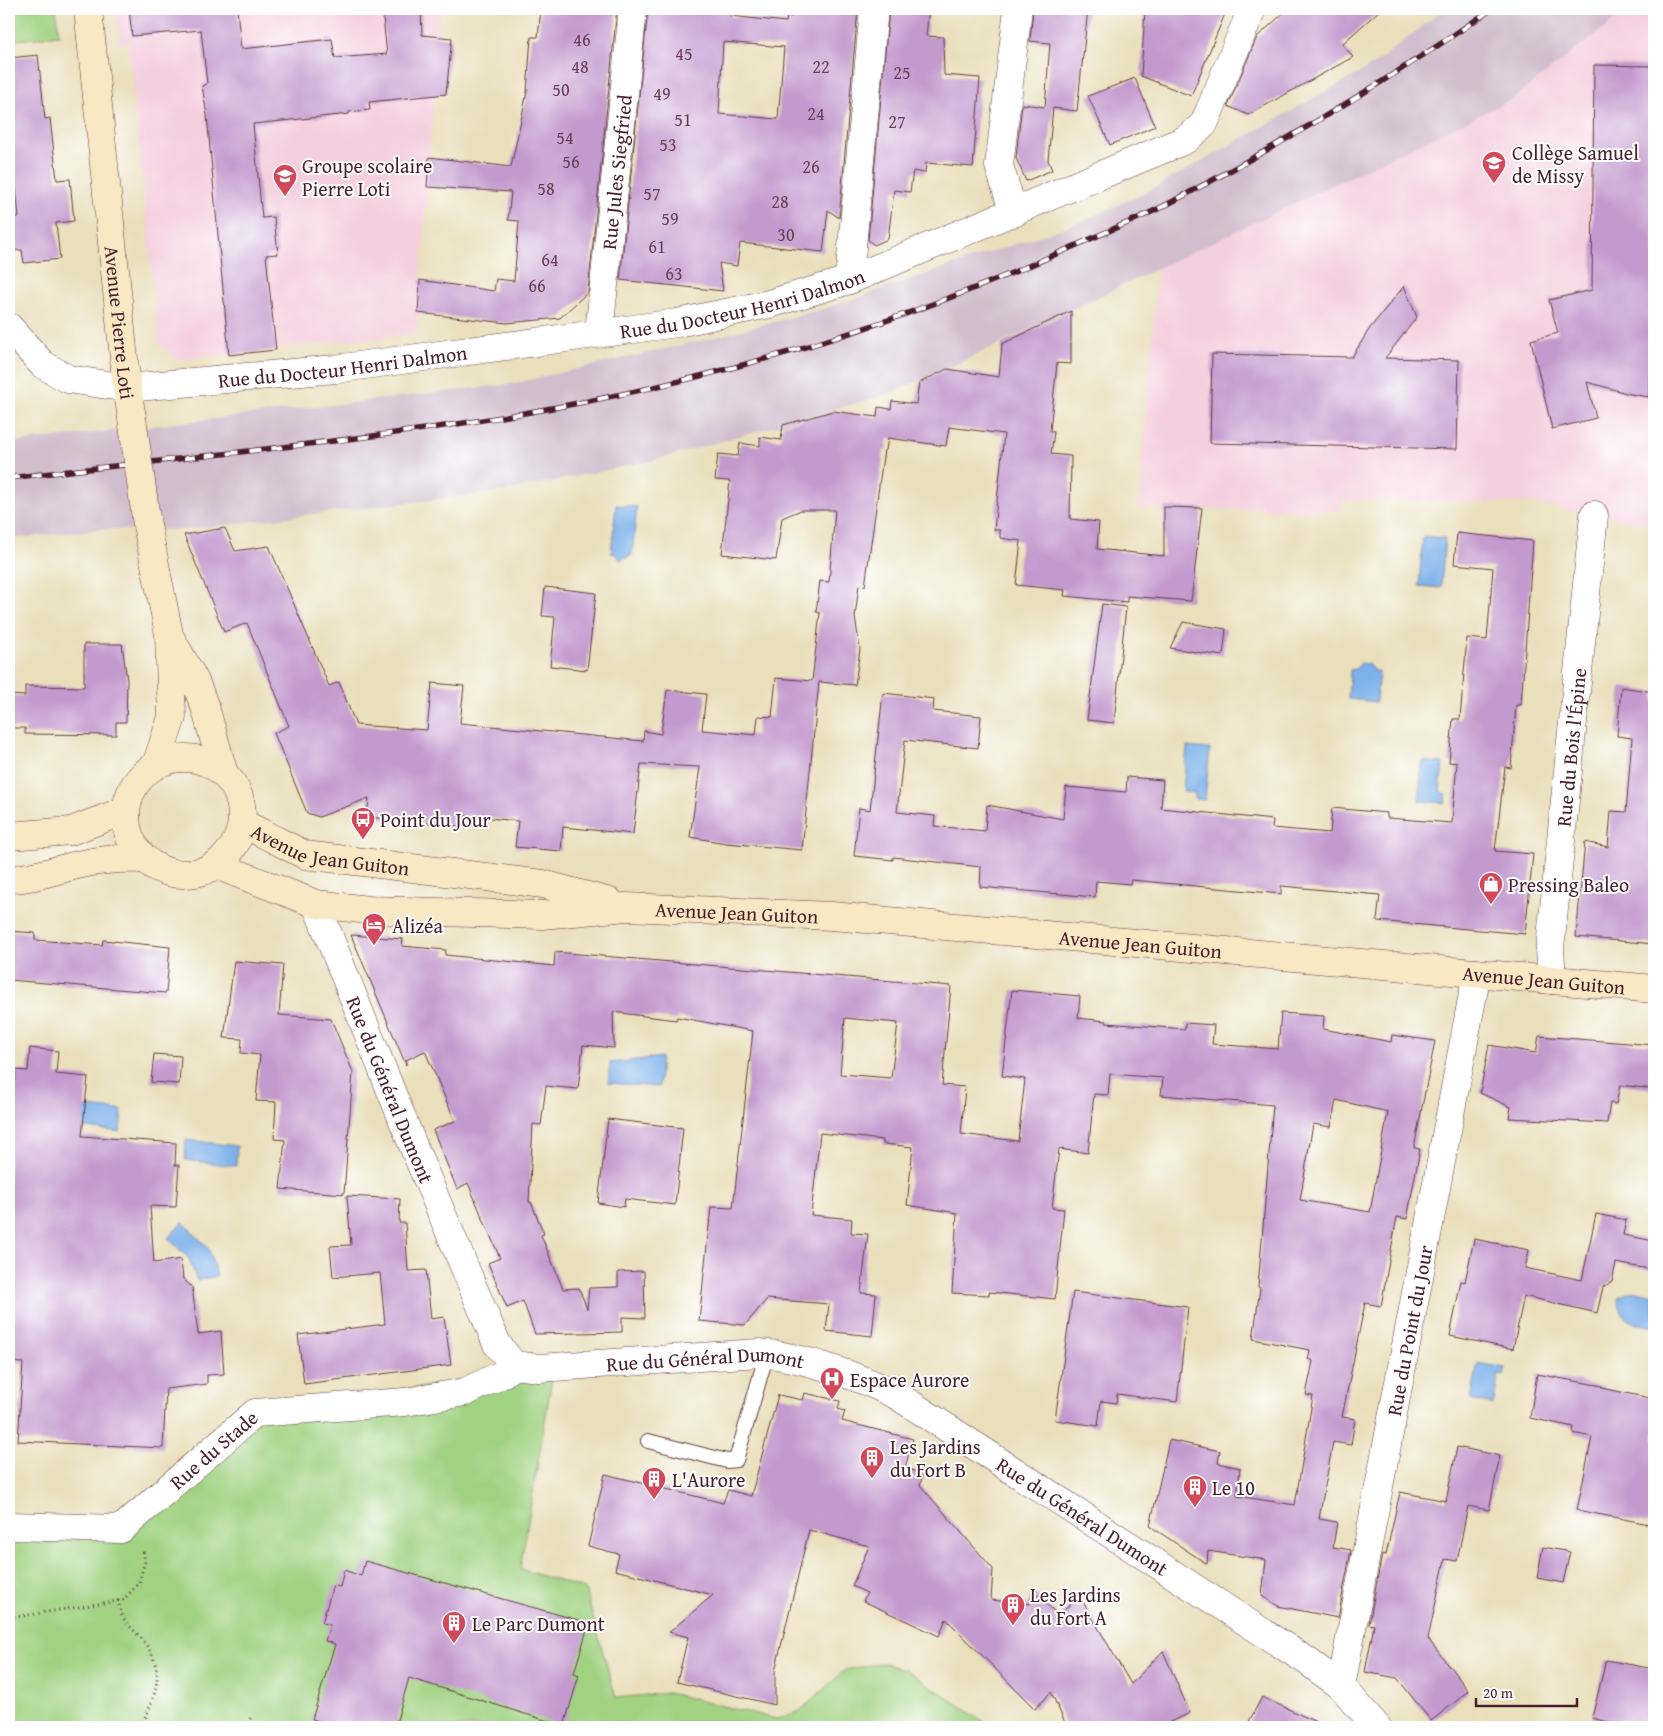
<svg xmlns="http://www.w3.org/2000/svg" width="1663" height="1736" font-family="'Gentium Book Plus',serif">
<style>
.built{fill:#f4cfdd}
.industrial{fill:#d0bdcd}
.green{fill:#a0d281;stroke:#757856}
.water{fill:#7cb1ea;stroke:#63688a}
.building{fill:#c39ace;fill-rule:evenodd}
.lines{fill:none;stroke-linecap:round;stroke-linejoin:round}
.lane-casing{stroke:#623c41;stroke-width:16}
.street-casing{stroke:#623c41;stroke-width:29}
.secondary-casing{stroke:#623c41;stroke-width:29}
.path{stroke:#623c41;stroke-width:3;stroke-dasharray:1 4;stroke-linecap:butt}
.lane{stroke:#fff;stroke-width:14}
.street{stroke:#fff;stroke-width:28}
.secondary{stroke:#f8e8c3;stroke-width:28}
.rail-casing{stroke:#4a1f2b;stroke-width:5.5}
.rail{stroke:#fff;stroke-width:4;stroke-dasharray:11;stroke-linecap:butt}
.secondary-bridge-casing{stroke:#623c41;stroke-width:29;stroke-linecap:butt}
.secondary-bridge{stroke:#f8e8c3;stroke-width:28}
.labels{text-anchor:middle;dominant-baseline:central;stroke-width:4;stroke-linejoin:round;paint-order:stroke}
.number-label{font-size:18px;fill:#683e54}
.poi-label{font-size:20px;fill:#4a1f2b;stroke:#fff;text-anchor:start}
.street-label{font-size:20px;fill:#4a1f2b;stroke:#fff}
</style>
<rect width="100%" height="100%" fill="#fff"/>
<filter id="ink" filterUnits="userSpaceOnUse"><feTurbulence type="fractalNoise" baseFrequency=".02" numOctaves="2"/><feDisplacementMap in="SourceGraphic" scale="10" xChannelSelector="R" yChannelSelector="G"/><feConvolveMatrix kernelMatrix="1 2 1 2 8 2 1 2 1" color-interpolation-filters="sRGB"/></filter>
<filter id="wash" filterUnits="userSpaceOnUse"><feTurbulence type="fractalNoise" baseFrequency=".0096" numOctaves="4" result="noise"/><feDisplacementMap in="SourceGraphic" scale="20" xChannelSelector="R" yChannelSelector="G"/><feGaussianBlur stdDeviation="1.12" result="paint"/><feColorMatrix in="noise" values="0 0 0 0 0 0 0 0 0 0 0 0 0 0 0 0 0 1.4 0 .05"/><feComposite in="paint" operator="in"/></filter>
<g filter="url(#wash)">
<rect width="100%" height="100%" fill="#e9dfbb"/>
<g class="built">
<path d="M116 9H440L417 333 177 360 159 344 128 43 120 44Z"/>
<path d="M1629 9H1654V525L1528 503 1345 500 1339 511 1138 508 1158 267 1511 100Z"/>
</g>
<path class="industrial" d="M1444 9H1629L1511 100 953 366 888 394 655 460 505 491 181 530 102 529 9 539V443L511 384 696 342 824 309 1083 221 1145 193 1373 65Z"/>
<g class="green">
<path d="M9 9H56L59 35 9 41Z"/>
<path d="M554 1367 520 1569 585 1589 616 1698 668 1693 777 1719 800 1711 845 1670 880 1663 905 1669 992 1727H9V1526L121 1529 255 1413Z"/>
</g>
<g class="water">
<path d="M616 505 637 507 632 555 620 560 616 554 611 553Z"/>
<path d="M1423 536 1445 538 1441 588 1419 586Z"/>
<path d="M1361 663 1368 664 1374 671 1379 672 1376 702 1348 699 1350 670 1355 669Z"/>
<path d="M1187 747 1210 749 1205 800 1195 799V793L1183 792Z"/>
<path d="M1422 761 1443 763 1440 792 1446 794 1445 803 1419 801Z"/>
<path d="M661 1057 659 1087 608 1083 610 1063Z"/>
<path d="M71 1106 122 1110 120 1132 69 1126Z"/>
<path d="M186 1140 237 1146 236 1166 185 1160Z"/>
<path d="M183 1222 209 1249 217 1276 197 1281 189 1259 168 1238Z"/>
<path d="M1638 1291 1654 1295V1327C1632 1322 1622 1324 1618 1298L1629 1292Z"/>
<path d="M1478 1363 1506 1368 1504 1376 1499 1375 1493 1405 1471 1400Z"/>
</g>
<g id="blocks">
<g class="building">
<path d="M129 9H237L241 49 332 39 335 58 387 54 382 9H421L422 35 452 38 446 94 369 102 370 110 349 112V114L253 124 262 218 274 217 278 254 266 255 276 350 229 355 207 115 202 86 207 83 201 30 132 36Z"/>
<path d="M541 9H617L588 292 560 318 507 323 418 313 420 280 494 291 496 279 514 281 519 221 508 220 511 192 427 187 429 157 511 167 527 92 531 37H538Z"/>
<path d="M648 9H731L730 16 786 22 787 16 791 17 792 9H858L839 218 828 210 823 252 740 243 737 266 719 263 723 291 620 280ZM723 42 784 47 778 119 719 114Z"/>
<path d="M889 9H929L926 36 943 37 944 75 980 78 973 167 926 163 925 173 913 171 910 192 894 190 888 239 874 245 868 240Z"/>
<path d="M1033 9H1088L1077 111 1053 108 1048 160 1052 170 1026 181 1016 158 1022 104 1045 107 1050 43 1030 41Z"/>
<path d="M1145 9H1227L1191 96 1141 76Z"/>
<path d="M1288 9H1381L1342 44 1353 57 1248 115 1228 106 1257 37Z"/>
<path d="M38 55 45 119 50 118 57 180 70 179 74 221 56 223 60 259 24 263 22 250 9 251V218L19 217 12 152H9V58Z"/>
<path d="M1594 65 1654 66V376H1649V397L1630 394 1587 382 1596 418 1552 429 1531 340 1558 333 1549 300 1592 290Z"/>
<path d="M1135 78 1155 126 1110 145 1088 96Z"/>
<path d="M1404 286 1417 317 1385 358 1459 360 1457 449 1210 443 1212 354 1352 357 1370 328Z"/>
<path d="M1071 311V364L1057 363 1050 431 1054 432 1051 454 1071 456 1070 519 1099 522 1097 549 1164 556V507L1202 508 1191 601 1127 596V602L1064 596 1065 590 1016 585 1021 541 1000 538V530H994L1004 434 949 427 946 446 888 438 886 450H884L865 586 859 585 855 617 860 649 855 685 819 682 802 850 726 843 690 837 700 767 641 764 633 834 563 827 561 851 515 847 518 821 461 815 460 826 367 817 369 798 319 817 307 813 274 733 289 726 247 623 224 632 184 535 225 528 235 551 269 546 329 686 339 682 356 725 427 730 432 683 464 686 460 723 643 741 644 731 661 734 667 690 706 694 702 730 756 735 758 716 772 717 776 678 812 681 820 613 816 612 820 581 829 582 835 510H801L782 518 776 560 722 554 730 481 715 480 718 454 738 456 740 443 760 446V437L781 440 783 425 833 411 877 417 878 407 891 409 892 401 916 404 919 383 947 369 999 377 1002 344Z"/>
<path d="M1457 533 1533 541 1521 705H1516L1511 768 1505 767 1495 851 1533 854 1525 934 1377 921 1380 895 1281 886V894L1131 880 1130 884 1096 881 1095 897 980 887 981 867 893 857V860L854 856 859 808 870 810 883 693 934 699 933 711 981 716 978 748 905 740 897 812 935 816 934 826 985 831 987 805 1063 819 1066 787 1126 792 1127 777 1163 780 1161 808 1273 820 1272 828 1330 833 1332 808 1387 813V818L1452 823 1457 763 1449 762 1453 719H1460L1467 638 1487 640 1493 568 1454 564Z"/>
<path d="M545 587 596 593 587 670 550 666 555 617 542 616Z"/>
<path d="M1102 604 1126 607 1114 723 1087 720Z"/>
<path d="M1183 622 1226 629 1223 656 1170 648Z"/>
<path d="M84 644H122L127 680 126 722H116V735L25 734V728H9V695L25 696V686L84 687Z"/>
<path d="M1621 687 1654 692V944L1576 937 1585 842 1608 847 1611 811 1626 812 1632 738 1617 736Z"/>
<path d="M9 931 35 933V940L102 945 103 940 170 947 166 993 9 980Z"/>
<path d="M351 935 403 939 402 946 446 950 445 955 554 966 555 952 951 986 942 1085 965 1087 961 1134 1018 1141 1025 1079 1002 1076 1012 990 1080 996 1078 1018 1106 1021V1023L1185 1029V1023L1214 1025 1212 1044 1278 1049 1281 1013 1324 1016 1323 1029 1391 1042 1392 1035 1435 1041 1414 1148 1420 1149 1407 1219 1397 1217 1381 1306 1365 1303 1342 1417 1355 1419 1351 1445 1333 1442 1319 1519 1337 1522 1333 1547 1351 1550 1338 1618 1278 1606 1262 1596 1266 1560 1208 1551 1207 1564 1150 1526 1169 1440 1220 1451 1218 1463 1240 1468 1237 1496 1295 1505 1313 1396 1306 1395 1313 1361 1308 1359 1310 1350 1253 1339 1260 1288 1258 1287 1273 1105 1161 1095 1163 1078 1110 1074 1108 1095 1094 1094 1088 1153 1059 1149 1052 1208 1064 1209 1055 1299 989 1292V1295L952 1293 957 1213 907 1205 913 1147 883 1144V1140L820 1133 811 1215 852 1219 851 1233 868 1234 861 1293 876 1294 872 1336 826 1331 829 1304 767 1299 745 1325 699 1321 711 1207 733 1208 753 1031 677 1017 676 1020 613 1012 614 1048 583 1045 578 1089 546 1086 541 1125 533 1124 529 1202H531L544 1234 541 1235 563 1289 579 1288 587 1309 589 1288 618 1287V1272L644 1271 645 1318 622 1317V1332L535 1334 523 1301 507 1308 488 1263 500 1258 481 1214 468 1183 457 1189 433 1130 455 1121 425 1051 406 1060V1065ZM845 1018 898 1023 891 1078 840 1074ZM1336 1100 1388 1112 1370 1212 1300 1200 1313 1124 1331 1127Z"/>
<path d="M234 961 283 965 279 1015 331 1019 353 1072 344 1194 280 1189 285 1140 274 1139 276 1102 256 1101 260 1055 241 1053 242 1039 224 1038Z"/>
<path d="M1539 1036 1654 1045V1089L1620 1085 1616 1104 1610 1103 1607 1123 1509 1118 1511 1107 1480 1093 1489 1045 1536 1053Z"/>
<path d="M30 1048 58 1051 56 1074 88 1077 82 1136 176 1143 175 1165H179L176 1207 150 1206 154 1263 181 1259 183 1279 192 1287 198 1334 221 1331 224 1374 207 1375V1384L166 1389 163 1448 18 1441 23 1363 9 1362V1080L15 1081 16 1070 28 1071Z"/>
<path d="M154 1054 181 1056 179 1084 151 1082Z"/>
<path d="M608 1119 683 1128 675 1205 625 1199 624 1207 598 1203Z"/>
<path d="M347 1196 400 1199 399 1223H405L408 1271 426 1270 431 1319 444 1317 451 1365 304 1384 298 1335 385 1324 380 1273 333 1277 330 1246 351 1245Z"/>
<path d="M1596 1214 1626 1220 1623 1235 1654 1241V1270L1616 1263 1612 1282 1603 1287 1597 1313 1524 1296 1513 1349 1450 1336 1461 1281 1465 1282 1474 1239 1529 1250 1525 1268 1582 1280Z"/>
<path d="M1073 1292 1188 1307 1177 1402 1117 1394 1116 1403 1101 1401 1098 1426 1055 1420Z"/>
<path d="M1537 1374 1602 1386V1388L1654 1399V1525L1577 1510 1592 1437 1573 1433 1574 1427 1530 1418Z"/>
<path d="M805 1393 840 1401 838 1409 845 1411 842 1421 913 1439 905 1468 923 1474 920 1485 993 1569 991 1600 1030 1604 1032 1590 1059 1616 1079 1595 1131 1684 1163 1651 1190 1713 1160 1727H1067L1051 1692 1035 1709 946 1619 939 1636 863 1601 867 1593 852 1586 869 1546 809 1530 775 1671V1705L677 1682 688 1637 669 1632 713 1595 615 1570 619 1554 588 1546 605 1474 723 1503 728 1490 751 1496 778 1395 803 1400Z"/>
<path d="M1457 1447 1500 1456 1489 1510 1468 1506 1457 1561 1445 1559 1428 1639 1469 1691 1431 1721 1397 1678 1365 1672 1374 1625 1369 1624 1382 1554 1386 1555 1400 1492 1446 1501Z"/>
<path d="M1543 1547 1570 1552 1563 1583 1537 1578Z"/>
<path d="M365 1561 589 1623 574 1673 579 1675 564 1726 409 1678 395 1727H341L312 1719 335 1644 325 1641 330 1625 322 1623 333 1585 340 1587 344 1570 361 1576Z"/>
<path d="M1606 1660 1654 1669V1727H1615L1616 1724 1592 1718Z"/>
<path d="M1262 1697 1327 1727H1246Z"/>
</g>
</g>
</g>
<g filter="url(#ink)">
<use href="#blocks" fill-opacity="0" stroke="#623c41" stroke-width="1"/>
<g class="lines">
<defs>
<path id="lane" d="M648 1441 727 1461 736 1460 767 1353"/>
<g id="street">
<path d="M1014 213 999 166 1018 9"/>
<path d="M849 280 874 9"/>
<path id="s1" d="M9 327 42 364 68 379 127 388 335 369 677 323 769 304 849 280 1185 140 1204 124 1252 9"/>
<path id="s2" d="M599 333 633 9"/>
<path id="s3" d="M316 904 412 1143 497 1344 514 1365 539 1368 759 1353C801 1356 861 1377 898 1396L1307 1661 1341 1686 1377 1727"/>
<path id="s4" d="M1552 980 1550 948 1594 515"/>
<path id="s5" d="M9 1526 121 1529 255 1413 405 1402 465 1392 501 1375 514 1365"/>
<path id="s6" d="M1341 1686 1477 973"/>
</g>
<g id="secondary">
<path id="s7" d="M88 9 127 388 132 418"/>
<path d="M147 525 169 634 172 717 156 765"/>
<path d="M171 639 195 681 206 710 224 774"/>
<circle cx="184" cy="816" r="58"/>
<path id="s8" d="M242 823 305 855 543 884 610 902"/>
<path d="M9 836 71 831 126 810"/>
<path id="s9" d="M216 865 316 904 369 910 542 915 626 907 832 916 1654 989"/>
<path d="M9 879C34 879 57 869 82 864 103 859 123 858 145 859"/>
</g>
</defs>
<use href="#lane" class="lane-casing"/>
<use href="#street" class="street-casing"/>
<use href="#secondary" class="secondary-casing"/>
<g class="path">
<path d="M118 1600C122 1621 125 1621 139 1636 168 1669 157 1691 141 1727"/>
<path d="M9 1618 123 1600 139 1583 145 1561 143 1550"/>
<path d="M244 1727 252 1716"/>
</g>
<use href="#lane" class="lane"/>
<use href="#street" class="street"/>
<use href="#secondary" class="secondary"/>
<defs>
<path id="rail" d="M9 478C210 454 414 438 613 396 773 363 930 311 1079 244 1108 231 1138 219 1166 205 1279 146 1388 81 1492 9"/>
</defs>
<use href="#rail" class="rail-casing"/>
<use href="#rail" class="rail"/>
<defs>
<path id="secondary-bridge" d="M132 418 147 525"/>
</defs>
<use href="#secondary-bridge" class="secondary-bridge-casing"/>
<use href="#secondary-bridge" class="secondary-bridge"/>
</g>
</g>
<defs>
<symbol id="school-pin" viewBox="-11 -11 22 30"><path d="M0 17L-7.5 6A9.5 9.5 0 1 1 7.5 6Z" fill="#d1495b" stroke="#fff"/><path d="M0-5L7-2L0 1L-7-2ZM-4 1L0 2.5L4 1V4Q0 6-4 4Z" fill="#fff"/></symbol>
<symbol id="bus-pin" viewBox="-11 -11 22 30"><path d="M0 17L-7.5 6A9.5 9.5 0 1 1 7.5 6Z" fill="#d1495b" stroke="#fff"/><path d="M-5-6H5V4H4V6H2V4H-2V6H-4V4H-5ZM-3.5-4V0h7V-4ZM-3.5 1.2v1.5H-2V1.2ZM2 1.2v1.5H3.5V1.2Z" fill="#fff"/></symbol>
<symbol id="shop-pin" viewBox="-11 -11 22 30"><path d="M0 17L-7.5 6A9.5 9.5 0 1 1 7.5 6Z" fill="#d1495b" stroke="#fff"/><path d="M-5-2.5h2.3a2.7 3.5 0 0 1 5.4 0H5L5.5 6h-11ZM-1.5-2.5h3a1.5 2.3 0 0 0-3 0Z" fill="#fff"/></symbol>
<symbol id="hotel-pin" viewBox="-11 -11 22 30"><path d="M0 17L-7.5 6A9.5 9.5 0 1 1 7.5 6Z" fill="#d1495b" stroke="#fff"/><path d="M-6-4.5h1.5V1H6V5H4.5V3h-9V5H-6ZM-4 0a1.8 1.8 0 1 1 3.6 0ZM.5 0V-2.5h3Q6-2.5 6 0Z" fill="#fff"/></symbol>
<symbol id="hospital-pin" viewBox="-11 -11 22 30"><path d="M0 17L-7.5 6A9.5 9.5 0 1 1 7.5 6Z" fill="#d1495b" stroke="#fff"/><path d="M-5-5h3v3.5h4V-5h3V5h-3V1.5h-4V5h-3Z" fill="#fff"/></symbol>
<symbol id="building-pin" viewBox="-11 -11 22 30"><path d="M0 17L-7.5 6A9.5 9.5 0 1 1 7.5 6Z" fill="#d1495b" stroke="#fff"/><path d="M-4-6H4V6H1V3H-1V6H-4ZM-2.5-4.3h1.7v1.8h-1.7ZM.8-4.3h1.7v1.8H.8ZM-2.5-1h1.7V.8h-1.7ZM.8-1h1.7V.8H.8Z" fill="#fff"/></symbol>
</defs>
<g fill-rule="evenodd">
<use href="#school-pin" x="1480" y="149" width="28" height="38"/>
<use href="#school-pin" x="271" y="162" width="28" height="38"/>
<use href="#bus-pin" x="349" y="805" width="28" height="38"/>
<use href="#shop-pin" x="1477" y="870" width="28" height="38"/>
<use href="#hotel-pin" x="360" y="911" width="28" height="38"/>
<use href="#hospital-pin" x="818" y="1365" width="28" height="38"/>
<use href="#building-pin" x="858" y="1444" width="28" height="38"/>
<use href="#building-pin" x="640" y="1465" width="28" height="38"/>
<use href="#building-pin" x="1181" y="1473" width="28" height="38"/>
<use href="#building-pin" x="999" y="1591" width="28" height="38"/>
<use href="#building-pin" x="440" y="1609" width="28" height="38"/>
</g>
<g class="labels">
<g class="number-label">
<text x="582" y="39">46</text>
<text x="684" y="53">45</text>
<text x="580" y="66">48</text>
<text x="821" y="66">22</text>
<text x="902" y="72">25</text>
<text x="561" y="89">50</text>
<text x="662" y="93">49</text>
<text x="816" y="113">24</text>
<text x="683" y="119">51</text>
<text x="897" y="121">27</text>
<text x="565" y="137">54</text>
<text x="668" y="144">53</text>
<text x="571" y="161">56</text>
<text x="811" y="166">26</text>
<text x="546" y="188">58</text>
<text x="652" y="193">57</text>
<text x="780" y="201">28</text>
<text x="670" y="218">59</text>
<text x="786" y="234">30</text>
<text x="657" y="246">61</text>
<text x="550" y="259">64</text>
<text x="674" y="273">63</text>
<text x="537" y="285">66</text>
</g>
<g class="poi-label">
<text x="1512" y="152">Collège Samuel<tspan x="1512" dy="23">de Missy</tspan></text>
<text x="302" y="165">Groupe scolaire<tspan x="302" dy="23">Pierre Loti</tspan></text>
<text x="380" y="819">Point du Jour</text>
<text x="1508" y="884">Pressing Baleo</text>
<text x="392" y="925">Alizéa</text>
<text x="850" y="1379">Espace Aurore</text>
<text x="890" y="1446">Les Jardins<tspan x="890" dy="23">du Fort B</tspan></text>
<text x="672" y="1479">L'Aurore</text>
<text x="1212" y="1487">Le 10</text>
<text x="1030" y="1594">Les Jardins<tspan x="1030" dy="23">du Fort A</tspan></text>
<text x="472" y="1623">Le Parc Dumont</text>
</g>
<g class="street-label">
<text stroke="none"><textPath href="#s2" startOffset="162">Rue Jules Siegfried</textPath></text>
<text stroke="none"><textPath href="#s1" startOffset="761">Rue du Docteur Henri Dalmon</textPath></text>
<text stroke="none"><textPath href="#s7" startOffset="315">Avenue Pierre Loti</textPath></text>
<text stroke="none"><textPath href="#s1" startOffset="356">Rue du Docteur Henri Dalmon</textPath></text>
<text stroke="none"><textPath href="#s4" startOffset="234">Rue du Bois l'Épine</textPath></text>
<text stroke="none"><textPath href="#s8" startOffset="94">Avenue Jean Guiton</textPath></text>
<text stroke="none"><textPath href="#s9" startOffset="529">Avenue Jean Guiton</textPath></text>
<text stroke="none"><textPath href="#s9" startOffset="934">Avenue Jean Guiton</textPath></text>
<text stroke="none"><textPath href="#s9" startOffset="1339">Avenue Jean Guiton</textPath></text>
<text stroke="none"><textPath href="#s3" startOffset="200">Rue du Général Dumont</textPath></text>
<text stroke="none"><textPath href="#s6" startOffset="362">Rue du Point du Jour</textPath></text>
<text stroke="none"><textPath href="#s3" startOffset="695">Rue du Général Dumont</textPath></text>
<text stroke="none"><textPath href="#s5" startOffset="234">Rue du Stade</textPath></text>
<text stroke="none"><textPath href="#s3" startOffset="1115">Rue du Général Dumont</textPath></text>
</g>
</g>
<rect width="1663" height="1736" fill="none" stroke="#fff" stroke-width="30"/>
<path d="M1476 1698v8h101v-8" fill="none" stroke="#4a1f2b" stroke-width="2.5"/>
<text x="1483" y="1698" font-size="15" fill="#4a1f2b" stroke="#ffffff" stroke-width="4" paint-order="stroke">20 m</text>
</svg>
